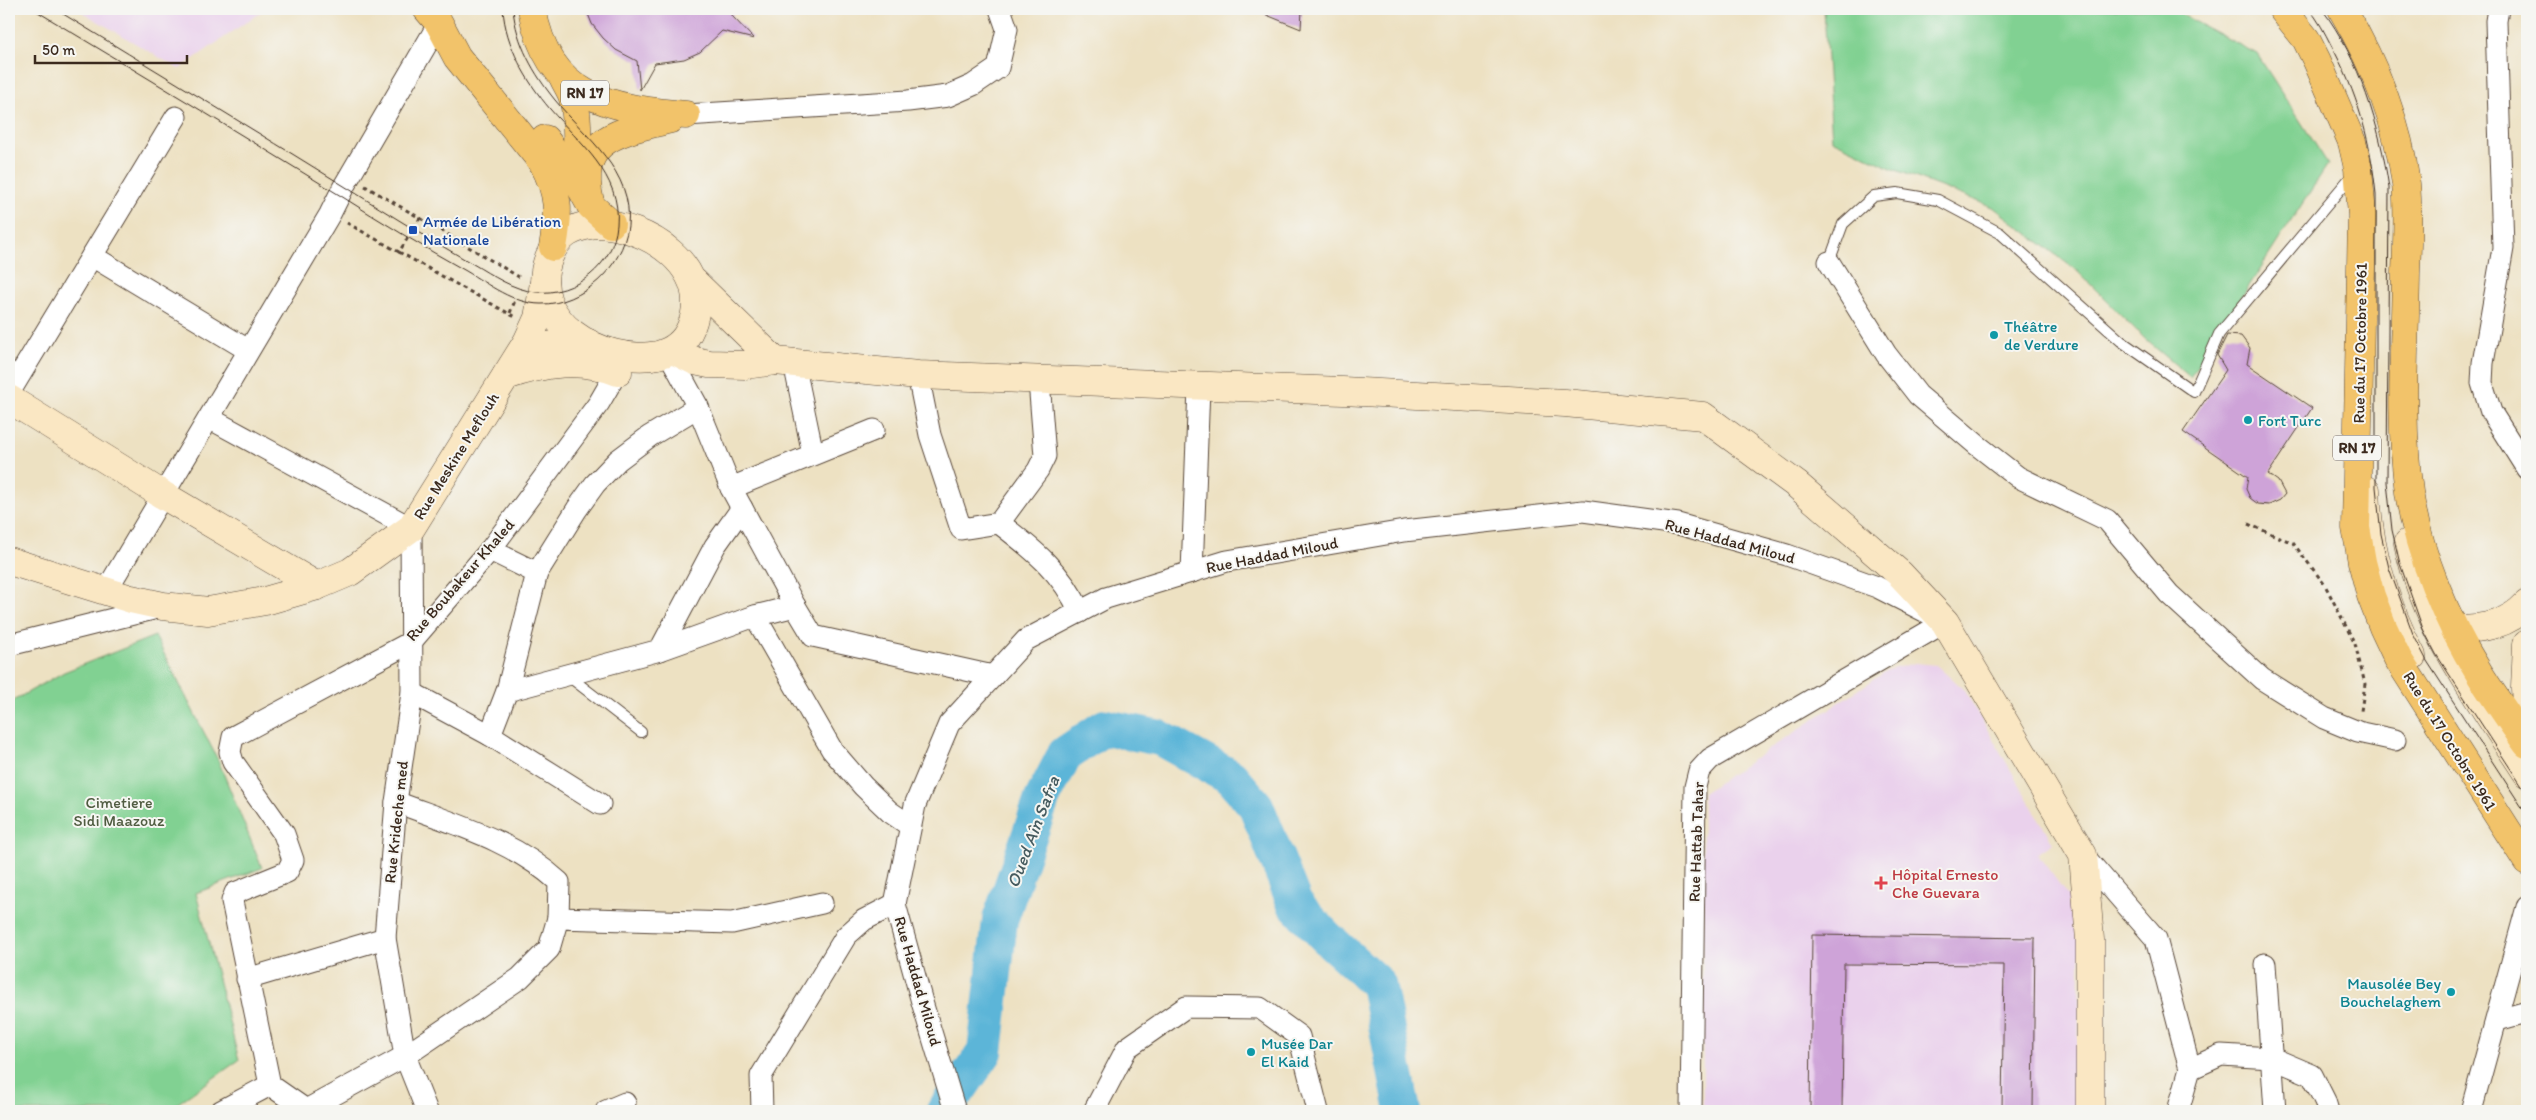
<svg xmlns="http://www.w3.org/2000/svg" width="2536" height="1120" font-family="Itim,sans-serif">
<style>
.built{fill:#ead1ec}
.green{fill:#81d192;stroke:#5e7e58}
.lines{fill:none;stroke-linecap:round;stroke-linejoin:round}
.river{stroke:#5bb5d8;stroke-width:36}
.building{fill:#cea3d8}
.lane-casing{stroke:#564537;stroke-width:12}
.street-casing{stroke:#564537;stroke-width:23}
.secondary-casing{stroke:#564537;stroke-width:29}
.primary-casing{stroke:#564537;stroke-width:29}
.path{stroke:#564537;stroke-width:3;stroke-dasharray:4 4;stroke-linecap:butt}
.lane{stroke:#fff;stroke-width:10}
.street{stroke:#fff;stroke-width:21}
.secondary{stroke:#fae7c3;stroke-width:28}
.primary{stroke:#f2c36a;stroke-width:28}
.tram{stroke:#3b2a1e;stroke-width:1}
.transit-dot{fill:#1a4fb4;stroke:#f6f6f2;stroke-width:2}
.culture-dot{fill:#0f9aa8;stroke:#f6f6f2;stroke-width:2}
.health-dot{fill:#e0444e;stroke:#f6f6f2;stroke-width:2}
.labels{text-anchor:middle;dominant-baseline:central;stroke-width:4;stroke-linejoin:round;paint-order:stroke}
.shield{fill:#f6f6f2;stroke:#73675e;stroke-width:1}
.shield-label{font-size:15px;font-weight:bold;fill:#3b2a1e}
.transit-label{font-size:16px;fill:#164399;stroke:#f6f6f2;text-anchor:start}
.culture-label{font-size:16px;fill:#0d838f;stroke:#f6f6f2;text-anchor:start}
.street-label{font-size:16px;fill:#3b2a1e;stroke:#f6f6f2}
.park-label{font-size:16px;fill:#505c41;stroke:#f6f6f2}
.health-label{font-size:16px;fill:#be3a42;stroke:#f6f6f2;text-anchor:start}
.water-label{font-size:18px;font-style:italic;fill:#465b5f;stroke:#f6f6f2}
</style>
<rect width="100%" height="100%" fill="#f6f6f2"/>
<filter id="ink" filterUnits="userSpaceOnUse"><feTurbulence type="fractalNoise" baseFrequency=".02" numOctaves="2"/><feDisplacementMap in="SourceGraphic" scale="10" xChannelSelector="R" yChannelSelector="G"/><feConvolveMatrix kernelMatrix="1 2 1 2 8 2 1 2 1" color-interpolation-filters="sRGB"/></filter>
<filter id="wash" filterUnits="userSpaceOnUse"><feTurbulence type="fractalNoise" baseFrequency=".0096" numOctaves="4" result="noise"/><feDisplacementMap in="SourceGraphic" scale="20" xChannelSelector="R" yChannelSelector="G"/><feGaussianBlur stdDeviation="1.12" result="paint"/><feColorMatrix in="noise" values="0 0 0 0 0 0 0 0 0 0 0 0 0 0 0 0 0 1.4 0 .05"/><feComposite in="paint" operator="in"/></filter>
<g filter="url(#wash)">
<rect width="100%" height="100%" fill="#ede1c2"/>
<g class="built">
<path d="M77 9H265L179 69Z"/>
<path d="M1915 663 1936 665 1965 691 2053 843 2037 854 2081 913 2077 1111H1703V793L1888 670Z"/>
</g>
<g class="green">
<path d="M1836 9H2171L2257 54 2328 164 2190 377 2144 338 2077 271 1993 207 1891 168 1832 140 1824 10Z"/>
<path d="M155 636 218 760 262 868 196 893 239 1060 167 1111H9V703L64 672Z"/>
</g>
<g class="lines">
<path class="river" d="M944 1111 985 1052 1000 920 1042 799 1065 754 1105 727 1160 738 1231 777 1256 806 1295 904 1326 937 1378 984 1403 1111"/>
</g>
<g id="blocks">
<g class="building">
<path d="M586 9H734L732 16 754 39 722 31 700 52 684 59 655 63 640 90 637 61 616 50 603 38 592 24Z"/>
<path d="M1252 9H1302L1301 29Z"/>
<path d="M2227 335 2241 336 2250 348 2247 364 2312 408 2268 474 2278 481 2285 494 2280 500 2269 505 2258 504 2250 498 2246 489 2248 477 2183 432 2226 370 2217 355Z"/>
<path d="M1812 935 2035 938 2033 1111H2002L2004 965 1844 964 1842 1111H1810Z"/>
</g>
</g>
</g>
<g filter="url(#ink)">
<use href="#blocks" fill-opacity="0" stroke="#564537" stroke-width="1"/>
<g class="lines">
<defs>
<g id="lane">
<path d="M1829 262 1843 224 1874 196 1897 193 1938 200 2000 233 2121 341 2194 392 2219 334 2354 173"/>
<path d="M9 364 18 378"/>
<path d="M567 675 641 732"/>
</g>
<g id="street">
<path d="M2498 9 2496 21 2503 248 2483 363 2482 383 2491 412 2527 469"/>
<path d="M686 115 908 101 948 96 973 85 998 68 1007 29 1000 9"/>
<path d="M92 256 248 350"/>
<path d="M1829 262 1886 354 1918 395 1977 445 2018 477 2107 520 2169 594 2262 679 2324 718 2358 732 2395 740"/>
<path d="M794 363 813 454"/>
<path d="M918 375 930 435 961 529 999 523 1038 470 1045 456 1039 381"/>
<path d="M9 393 176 117"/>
<path d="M209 418 411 528 412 693 396 802 385 938 405 1056 427 1111"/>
<path d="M731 488 874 430"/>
<path d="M999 523C1033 549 1062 572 1080 612"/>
<path d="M490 550 537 573"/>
<path d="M1192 572 1199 387"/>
<path d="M106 591 330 214 344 186 439 23"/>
<path d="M795 606 813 636 993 676"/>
<path d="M755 616 832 750 863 786 890 812 909 825"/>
<path d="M9 645 161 607"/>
<path d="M660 650 715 546 742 508"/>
<path d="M507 691 660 650 755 616 795 606 731 488 698 407 668 352"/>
<path d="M412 693 490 735 600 804"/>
<path d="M490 735 507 691 537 573 577 509 595 484 618 460 650 436 698 407"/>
<path d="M396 802C454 824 513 840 559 882L558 918"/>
<path d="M2083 855 2156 939 2190 1069"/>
<path d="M2265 964 2275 1111"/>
<path d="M247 979 385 938"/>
<path d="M2498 1020 2527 1012"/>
<path d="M270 1085 232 901 235 893 287 872 293 860 284 834 233 762 230 752 233 737 411 642 490 550 599 403 625 358"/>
<path d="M221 1111 270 1085 306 1110 405 1056 520 978 549 949 558 918 732 923 822 903"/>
<path d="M606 1111 625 1103"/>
<path d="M762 1111 761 1076 846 936 864 920 895 904"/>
<path d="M955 1111 922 1002 895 904 915 805 949 724 1026 640 1106 598 1227 561 1404 531 1583 511 1678 524 1787 555 1877 587 1934 616"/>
<path d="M1094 1111 1127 1048 1186 1007 1260 1008 1299 1036 1318 1111"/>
<path d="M1691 1111 1695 787 1699 771 1710 759 1945 622"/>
<path d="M2178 1111 2190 1069 2221 1055 2272 1058 2312 1075 2325 1101 2328 1111"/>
<path d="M2471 1111 2527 907"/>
</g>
<g id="secondary">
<path d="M595 224C646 224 715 267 691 327 685 342 674 351 658 355 603 366 524 321 549 257 558 235 572 227 595 224Z"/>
<path d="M694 282 775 361"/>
<path d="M673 350 695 361 709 364 745 365 775 361 918 375 1343 391 1565 403 1703 416 1797 485 1900 574 1945 622 2083 855 2090 940V1111"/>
<path d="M516 366C538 344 559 342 588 343"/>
<path d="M506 376C543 363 581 357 618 372"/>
<path d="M9 399 163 495 317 586"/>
<path d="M2366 490C2368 547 2385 606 2412 656"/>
<path d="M2408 543C2426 630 2480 700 2527 773"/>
<path d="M9 561 131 599 163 606 208 611 265 601 317 586 350 572 411 528 527 342 538 318 544 283"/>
<path d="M2455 629C2483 629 2508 625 2527 604"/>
<path d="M2527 644 2525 688 2527 722"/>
</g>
<g id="primary">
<path d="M427 9 439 23 457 57 543 163C560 195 559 213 553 247"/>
<path d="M532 9C548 98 607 108 686 115"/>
<path d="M2282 9 2306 39 2317 61 2352 142 2358 168 2362 215 2356 528 2362 562 2371 596 2383 627 2398 659 2527 861"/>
<path d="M2342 9C2374 63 2398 121 2406 184 2409 213 2407 244 2406 273 2405 346 2399 420 2409 492 2418 552 2447 622 2479 673 2494 697 2511 721 2527 744"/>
<path d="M563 77C566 84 571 91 573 98 581 125 574 156 580 184"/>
<path d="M545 139 580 186 591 206 611 224"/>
<path d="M590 202C574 136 622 132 671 119"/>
</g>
</defs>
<use href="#lane" class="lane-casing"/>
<use href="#street" class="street-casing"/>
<use href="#secondary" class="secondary-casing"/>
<use href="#primary" class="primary-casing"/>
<g class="path">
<path d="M420 218 519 277"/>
<path d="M347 223 399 252 420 218 365 186"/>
<path d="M399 252 515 317"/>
<path d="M510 313 516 298"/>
<path d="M2248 524 2293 543 2325 585 2355 644 2365 684 2361 711"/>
</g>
<use href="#lane" class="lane"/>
<use href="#street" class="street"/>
<use href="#secondary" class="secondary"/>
<use href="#primary" class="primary"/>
<g class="tram">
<path d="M33 9C136 71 239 133 341 196 382 222 423 247 466 271 488 284 514 304 541 304 582 305 623 267 628 226 634 171 586 138 555 100 534 74 516 43 513 9"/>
<path d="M55 9C153 69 251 128 349 189 390 215 431 240 473 264 492 275 513 290 536 292 575 296 614 265 617 225 622 175 579 143 550 109 527 82 505 45 503 9"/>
<path d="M2309 9C2318 19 2325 33 2331 45 2357 92 2371 141 2376 195V487L2381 534 2389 568 2413 634 2427 661 2527 815"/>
<path d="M2322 9C2360 60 2380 126 2389 188L2387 482 2392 530 2400 564 2423 629 2436 654 2527 794"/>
</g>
</g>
</g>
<rect class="transit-dot" x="408" y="225" width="10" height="10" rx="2.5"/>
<g class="culture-dot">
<circle cx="1994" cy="335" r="5"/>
<circle cx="2248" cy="420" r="5"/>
<circle cx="2451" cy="992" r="5"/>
<circle cx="1251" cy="1052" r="5"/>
</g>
<path class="health-dot" d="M1878.5 875.5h5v5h5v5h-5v5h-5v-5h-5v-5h5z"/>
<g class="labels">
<g class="shield">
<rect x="561" y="80.5" width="48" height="25" rx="4"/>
<rect x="2333" y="435.5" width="48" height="25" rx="4"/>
</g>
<g class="shield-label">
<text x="585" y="93">RN 17</text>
<text x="2357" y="448">RN 17</text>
</g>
<g class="transit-label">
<text x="423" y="221">Armée de Libération<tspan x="423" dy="18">Nationale</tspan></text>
</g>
<g class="culture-label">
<text x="2004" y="326">Théâtre<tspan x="2004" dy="18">de Verdure</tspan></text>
<text x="2258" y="420">Fort Turc</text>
<text x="2441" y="983" text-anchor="end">Mausolée Bey<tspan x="2441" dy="18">Bouchelaghem</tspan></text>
<text x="1261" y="1043">Musée Dar<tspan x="1261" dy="18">El Kaid</tspan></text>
</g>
<g class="street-label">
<text transform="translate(2360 343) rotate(-89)">Rue du 17 Octobre 1961</text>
<text transform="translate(456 456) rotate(-58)">Rue Meskine Meflouh</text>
<text transform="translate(1730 541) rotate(15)">Rue Haddad Miloud</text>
<text transform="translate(1272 555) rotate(-11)">Rue Haddad Miloud</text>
<text transform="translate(460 580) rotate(-49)">Rue Boubakeur Khaled</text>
<text transform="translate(2450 741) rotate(58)">Rue du 17 Octobre 1961</text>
<text transform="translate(396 822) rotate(-84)">Rue Krideche med</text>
<text transform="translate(1696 842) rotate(-88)">Rue Hattab Tahar</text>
<text transform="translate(918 981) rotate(74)">Rue Haddad Miloud</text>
</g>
<g class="park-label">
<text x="119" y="802">Cimetiere<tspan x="119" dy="18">Sidi Maazouz</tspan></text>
</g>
<g class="health-label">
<text x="1892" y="874">Hôpital Ernesto<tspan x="1892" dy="18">Che Guevara</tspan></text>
</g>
<g class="water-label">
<text transform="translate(1033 832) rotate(-69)">Oued Aîn Safra</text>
</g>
</g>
<rect width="2536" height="1120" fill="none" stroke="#f6f6f2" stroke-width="30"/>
<path d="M35 55v8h152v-8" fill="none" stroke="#3b2a1e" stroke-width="2.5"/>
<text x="42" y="55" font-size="15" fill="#3b2a1e" stroke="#f6f6f2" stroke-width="4" paint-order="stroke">50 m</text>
</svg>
